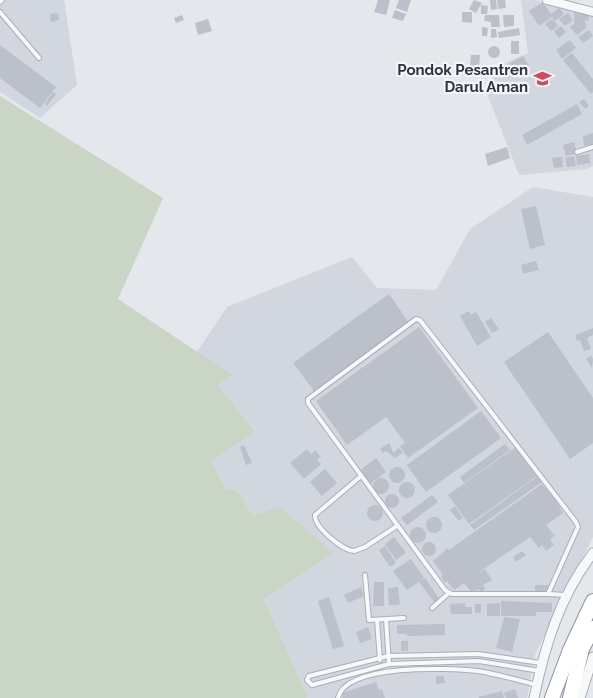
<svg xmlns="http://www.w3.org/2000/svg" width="593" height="698" font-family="Raleway,sans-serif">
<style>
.built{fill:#d2d6de}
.green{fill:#c9d6c5}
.building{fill:#bbc0ca}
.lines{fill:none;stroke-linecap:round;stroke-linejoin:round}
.service-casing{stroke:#a9aeb7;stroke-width:6}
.minor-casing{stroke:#a9aeb7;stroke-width:10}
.tertiary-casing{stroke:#a9aeb7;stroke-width:11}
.motorway-casing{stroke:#8b94a3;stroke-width:16}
.service{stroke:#f7f8fa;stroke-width:4}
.minor{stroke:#f7f8fa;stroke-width:8}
.tertiary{stroke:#f7f8fa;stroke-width:9}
.motorway{stroke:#fff;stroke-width:14}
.labels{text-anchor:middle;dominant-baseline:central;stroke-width:4.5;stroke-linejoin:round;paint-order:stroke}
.poi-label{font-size:15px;font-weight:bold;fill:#2b3445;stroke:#f4f6f9;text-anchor:end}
</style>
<rect width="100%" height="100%" fill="#e4e7ec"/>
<g class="built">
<path d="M0 0H64L77 85 40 118 0 92Z"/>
<path d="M521 0H535L593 15V166L587 169 519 175 486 91 498 66 528 53Z"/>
<path d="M533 187 593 197V537L535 655 527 698H308L264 599 334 553 253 516 238 491 225 488 211 461 256 431 217 385 231 375 197 352 227 307 352 257 377 288 436 290 470 229Z"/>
</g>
<path class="green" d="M0 96 163 198 118 299 232 375 218 385 256 432 211 461 225 488 238 491 253 516 279 507 334 553 264 599 308 698H0Z"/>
<g class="building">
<path d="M378 0H390L386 15 374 12Z"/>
<path d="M399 0H411L407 12 396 8Z"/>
<path d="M474 0 482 3 476 13 469 9Z"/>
<path d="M490 0H496L497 9 491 10Z"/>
<path d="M497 0H505L506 8 498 9Z"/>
<path d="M543 2 551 14 559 8 564 14 555 21 552 17 539 26 529 11Z"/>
<path d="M481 5 488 6 487 14H481Z"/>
<path d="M574 9 590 13 588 21 585 20 586 28 577 35 570 27 574 24Z"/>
<path d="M395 10 406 14 403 21 392 18Z"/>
<path d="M462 12H472V23L462 22Z"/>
<path d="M58 13 59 20 51 22 50 14Z"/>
<path d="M568 13 573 20 565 26 559 19Z"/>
<path d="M182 15 184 20 176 23 174 18Z"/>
<path d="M485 15H499L500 27H491V22L484 21Z"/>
<path d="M503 15H514V26L504 27Z"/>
<path d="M208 19 212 31 198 35 195 23Z"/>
<path d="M552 19 558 26 551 31 545 24Z"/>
<path d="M561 26 566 32 559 38 554 31Z"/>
<path d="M482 27 488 28 487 36H482Z"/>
<path d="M519 28 520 35 499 38 498 32Z"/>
<path d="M491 29H496L497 37 491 38Z"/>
<path d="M589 30 593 36 583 43 578 37Z"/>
<path d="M570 40 576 48 562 59 556 50Z"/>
<rect x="511" y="41" width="8" height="13"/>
<path d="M0 45 56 87 40 108 0 78Z"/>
<circle cx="494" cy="52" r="6"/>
<path d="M572 53 593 79V92L591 94 563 60Z"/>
<path d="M471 55H480L479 67H470Z"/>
<path d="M523 56 529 66 508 78 503 67Z"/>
<path d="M492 67V76L481 77V68Z"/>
<path d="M53 92 56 94 47 106 45 104Z"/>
<path d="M584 99 589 106 585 109 579 102Z"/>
<path d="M577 104 582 114 527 145 522 135Z"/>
<path d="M593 133V145L584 146 583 136Z"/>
<path d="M574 142 577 153 566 156 563 145Z"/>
<path d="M507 147 510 158 488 166 485 154Z"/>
<path d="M589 154 590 163 577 165 576 156Z"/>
<path d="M574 156 576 166 567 167 565 158Z"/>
<path d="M562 157 563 167 554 168 552 158Z"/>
<path d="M536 206 545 245 530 249 521 209Z"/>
<path d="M536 261 539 270 523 274 521 265Z"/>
<path d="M389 294 409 323 314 391 293 363Z"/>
<path d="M469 311 471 315 476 312 491 337 477 346 460 316Z"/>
<path d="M491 318 499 329 492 333 485 322Z"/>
<path d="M419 327 478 408 408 458 400 446 405 443 386 417 347 445 316 401Z"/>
<path d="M593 328V335L587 338 591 349 584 351 580 340 577 341 575 335Z"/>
<path d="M548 332 593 398V443L570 459 504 362Z"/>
<path d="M591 356 593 359 592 368 586 359Z"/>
<path d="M481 411 501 438 426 492 407 465Z"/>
<path d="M387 444H390L393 453 399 448 403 453 395 458 386 451 383 453 380 449Z"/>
<path d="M505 444 510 450 464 483 460 477Z"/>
<path d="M244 445 252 463 246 465 240 447Z"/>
<path d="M516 447 537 476 469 524 448 495Z"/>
<path d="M307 449 311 454 315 450 321 457 317 460 321 464 304 479 290 463Z"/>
<path d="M376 458 386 472 370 484 359 471Z"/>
<circle cx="397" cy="475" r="8"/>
<path d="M325 469 337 483 322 496 310 482Z"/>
<path d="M538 476 542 482 474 530 470 525Z"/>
<circle cx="381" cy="486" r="8"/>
<circle cx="407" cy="490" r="8"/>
<path d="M542 484 554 498 563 513 546 525 555 536 550 539 554 545 546 551 542 545 539 548 530 537 475 575 485 569 492 580 483 585 485 589 480 592 479 589 472 593 464 583 454 590 447 581 445 583 441 576 443 575 433 561 448 548 449 550Z"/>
<circle cx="392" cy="501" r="7"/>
<path d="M432 495 438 502 407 525 401 518Z"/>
<circle cx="375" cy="513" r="8"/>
<path d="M455 506 463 518 459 521 450 510Z"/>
<circle cx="434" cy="525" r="8"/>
<circle cx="418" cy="535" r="8"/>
<path d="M394 537 406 553 396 560 385 544Z"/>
<circle cx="429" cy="549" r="7"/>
<path d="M385 546 396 563 390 567 379 550Z"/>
<path d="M522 551 526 555 516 562 513 557Z"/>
<path d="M411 559 424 578 407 590 393 571Z"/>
<path d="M425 578 440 600 435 603 419 582Z"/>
<path d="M374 582H384V606H373Z"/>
<path d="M535 585H548L547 593H535Z"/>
<path d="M361 587 364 596 348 603 344 595Z"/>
<path d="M398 587 400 605H389L388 588Z"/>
<path d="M329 597 344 646 333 649 318 601Z"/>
<path d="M501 601 552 603V612H536V616H501Z"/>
<path d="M465 603V607H472V614H451L450 604Z"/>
<path d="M500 603V616H487V604Z"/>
<rect x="475" y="604" width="6" height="9"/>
<path d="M504 617 520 619 512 652 496 648Z"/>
<path d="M445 624V635L407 636V634H397V625Z"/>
<path d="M368 627 372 639 360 643 356 632Z"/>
<rect x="401" y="641" width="7" height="10"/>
<path d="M436 676H444L445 683 436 684Z"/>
<path d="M376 682 379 690 382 689 385 698H343L342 693Z"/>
<path d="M515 689 518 698H506L504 693Z"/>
<path d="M502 691 504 698H479V697Z"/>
</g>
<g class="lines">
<defs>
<g id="service">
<path d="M0 2 2 0"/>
<path d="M0 12 39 58"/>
<path d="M577 152 593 147"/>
<path d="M361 476 315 515C314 527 342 550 354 551L365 547 397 526"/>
<path d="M365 575 369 620 404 618"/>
<path d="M548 594H452L445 590 308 403V399L416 319 420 320 576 522 578 527 548 594 566 595"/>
<path d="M432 608 449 593"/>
<path d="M386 619 389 664"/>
<path d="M377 620 380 660"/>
<path d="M540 671 479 661 389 664 312 685 307 680 309 676 388 656 478 654 541 663"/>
<path d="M338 698C346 663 450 668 477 671 498 674 517 680 537 685"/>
</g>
<path id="minor" d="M547 0 593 12"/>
<g id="tertiary">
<path d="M534 698C545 645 560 596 593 553"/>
<path d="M580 698 593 657"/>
</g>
<g id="motorway">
<path d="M552 698 570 650 593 601"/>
<path d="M570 698 582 649 593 628"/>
</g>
</defs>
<use href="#service" class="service-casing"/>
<use href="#minor" class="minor-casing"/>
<use href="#tertiary" class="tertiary-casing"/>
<use href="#motorway" class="motorway-casing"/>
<use href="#service" class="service"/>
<use href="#minor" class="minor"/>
<use href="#tertiary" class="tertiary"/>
<use href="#motorway" class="motorway"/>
</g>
<defs>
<symbol id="school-bare" viewBox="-9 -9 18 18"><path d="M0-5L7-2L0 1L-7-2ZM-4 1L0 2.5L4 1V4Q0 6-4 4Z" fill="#d1495b" stroke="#f4f6f9" stroke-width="2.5" paint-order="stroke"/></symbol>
</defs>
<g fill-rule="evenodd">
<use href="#school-bare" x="530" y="66" width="25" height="25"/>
</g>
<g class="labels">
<g class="poi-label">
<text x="528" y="70">Pondok Pesantren<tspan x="528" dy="17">Darul Aman</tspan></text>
</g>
</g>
</svg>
